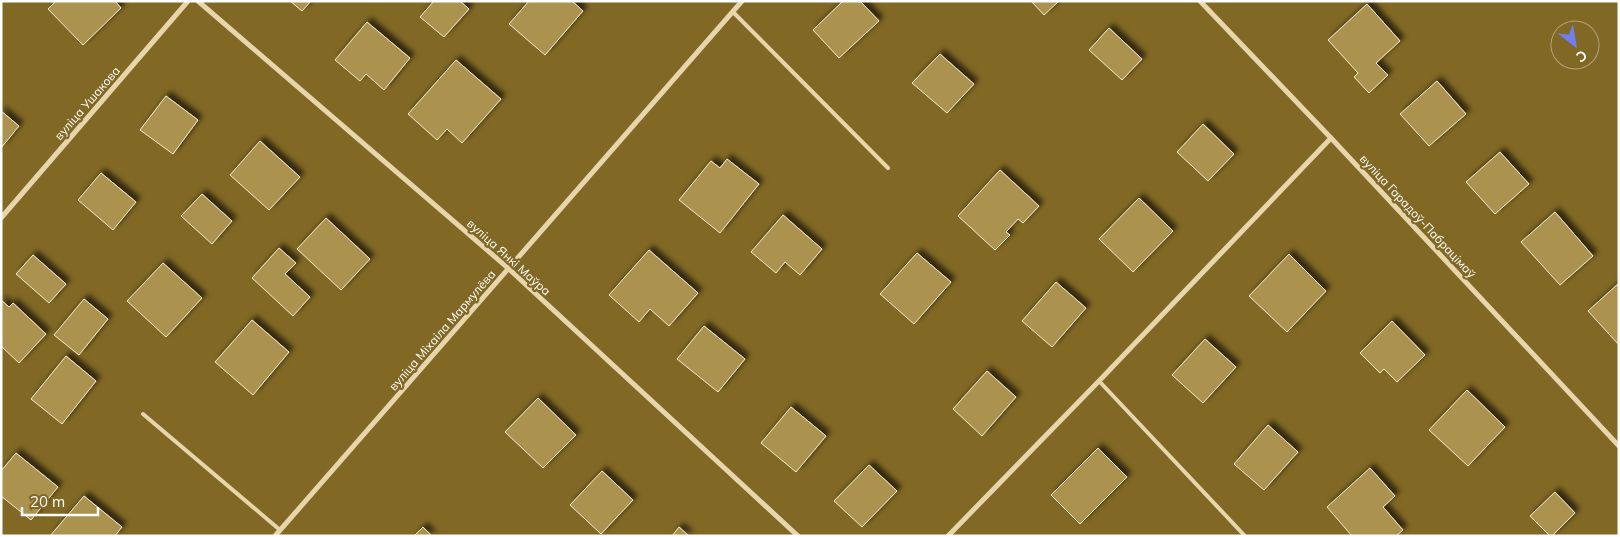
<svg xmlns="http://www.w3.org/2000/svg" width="1620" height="537" font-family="Mulish,sans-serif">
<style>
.building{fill:#ac9250;stroke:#f6eacf;filter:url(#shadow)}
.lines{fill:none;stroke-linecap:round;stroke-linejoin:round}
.service{stroke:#e7d6ab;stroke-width:4}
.minor{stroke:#e7d6ab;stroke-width:5}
.labels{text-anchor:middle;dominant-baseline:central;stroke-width:4.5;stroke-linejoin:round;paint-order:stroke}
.street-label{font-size:12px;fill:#fff;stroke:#816824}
</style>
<defs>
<filter id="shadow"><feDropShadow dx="4.5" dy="-4.5" stdDeviation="2.5" flood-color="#0009"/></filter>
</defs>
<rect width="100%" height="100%" fill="#816824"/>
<g class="building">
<path d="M56 1H115L121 8 83 45 48 9Z"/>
<path d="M290 1H311L302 11Z"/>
<path d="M434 1H460L469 9 444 37 420 17Z"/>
<path d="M529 1H572L583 11 545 55 509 24Z"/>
<path d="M843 1H860L879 21 839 58 813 30Z"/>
<path d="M1031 1H1059L1044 15Z"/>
<path d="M1367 4 1400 41 1376 63 1388 75 1369 93 1354 77 1358 73 1328 40Z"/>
<path d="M367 22 410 58 384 90 366 74 360 81 335 60Z"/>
<path d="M1109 28 1142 59 1122 80 1089 50Z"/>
<path d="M940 54 974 84 947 113 912 83Z"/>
<path d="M456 60 501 99 462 143 447 129 437 140 408 114Z"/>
<path d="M1437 81 1466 114 1429 146 1400 114Z"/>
<path d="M166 96 198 120 173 154 140 130Z"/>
<path d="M1 111 19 126 1 148Z"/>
<path d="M1203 124 1234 154 1208 181 1177 152Z"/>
<path d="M260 141 300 177 269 210 230 175Z"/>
<path d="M1500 152 1529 184 1495 214 1466 182Z"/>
<path d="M727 159 759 184 720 233 679 200 711 161 720 168Z"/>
<path d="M1000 170 1039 206 1023 223 1018 219 1006 232 1010 235 995 250 958 216Z"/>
<path d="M101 173 136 202 113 230 78 200Z"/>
<path d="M202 194 232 221 212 244 181 216Z"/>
<path d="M1139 198 1173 231 1133 272 1099 239Z"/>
<path d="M1555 212 1593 256 1560 285 1521 242Z"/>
<path d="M783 215 822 249 800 275 785 262 776 273 751 252Z"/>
<path d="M326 218 370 259 341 290 297 249Z"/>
<path d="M279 248 296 263 285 274 310 297 293 316 252 278Z"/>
<path d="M649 250 698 293 669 326 650 309 639 322 609 295Z"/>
<path d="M917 253 951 282 914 324 880 294Z"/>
<path d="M1289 254 1326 291 1287 332 1249 296Z"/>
<path d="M33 255 66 284 49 303 16 274Z"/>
<path d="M163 263 202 298 166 337 127 301Z"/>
<path d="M1056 282 1086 308 1052 347 1022 321Z"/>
<path d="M1619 283V345L1588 311Z"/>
<path d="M84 299 108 319 79 355 54 335Z"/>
<path d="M1 300 9 307 13 303 46 334 19 363 1 346Z"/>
<path d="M252 320 289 352 253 395 215 362Z"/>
<path d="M1392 321 1425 355 1397 382 1384 369 1380 373 1360 353Z"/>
<path d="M704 326 745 359 718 392 677 359Z"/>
<path d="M1205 339 1236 367 1203 403 1172 375Z"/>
<path d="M66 356 96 381 62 424 31 399Z"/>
<path d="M987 371 1016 397 982 436 953 409Z"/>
<path d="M1467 390 1505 427 1468 466 1429 430Z"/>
<path d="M538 398 576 435 543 468 505 432Z"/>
<path d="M791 407 826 436 796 472 761 443Z"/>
<path d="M1268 425 1298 452 1264 490 1234 464Z"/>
<path d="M1098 448 1127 477 1080 524 1051 495Z"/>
<path d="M16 453 58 487 31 520 1 496V471Z"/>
<path d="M869 465 897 491 862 527 834 501Z"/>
<path d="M1370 468 1395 496 1383 507 1403 530 1396 536H1352L1327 507Z"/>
<path d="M602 471 633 500 601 534 570 505Z"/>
<path d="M1555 492 1575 513 1552 536H1550L1530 516Z"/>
<path d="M84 496 122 527 115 536H50Z"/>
<path d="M423 527 432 536H414Z"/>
<path d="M679 527 689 536H672Z"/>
</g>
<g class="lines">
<g class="service">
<path d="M733 12 888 168"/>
<path d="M1099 381 1245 536"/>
<path d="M143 414 280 530"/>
</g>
<g class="minor">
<path d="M198 1 508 268 798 536"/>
<path d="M1200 1 1331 138 1619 446"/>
<path d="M1 218 188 1"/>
<path d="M275 536 742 1"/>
<path d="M948 536 1099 381 1331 138"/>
</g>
</g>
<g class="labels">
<g class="street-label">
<text transform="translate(87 103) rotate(-49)">вуліца Ушакова</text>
<text transform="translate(1418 216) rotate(47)">вуліца Гарадоў-Пабрацімаў</text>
<text transform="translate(509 257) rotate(42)">вуліца Янкі Маўра</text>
<text transform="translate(442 330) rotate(-49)">вуліца Міхаіла Мармулёва</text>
</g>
</g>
<rect width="1620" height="537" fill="none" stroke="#ffffff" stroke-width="5"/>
<g transform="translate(1575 45) rotate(149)"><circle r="24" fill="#816824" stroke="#b3a47c"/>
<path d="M0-4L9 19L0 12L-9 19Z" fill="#6f7ff1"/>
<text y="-8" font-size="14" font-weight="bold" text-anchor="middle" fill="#ffffff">С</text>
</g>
<path d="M22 507v8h76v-8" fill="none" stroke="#ffffff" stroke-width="2.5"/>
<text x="30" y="507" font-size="15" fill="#ffffff" stroke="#816824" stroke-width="4" paint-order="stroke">20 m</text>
</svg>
